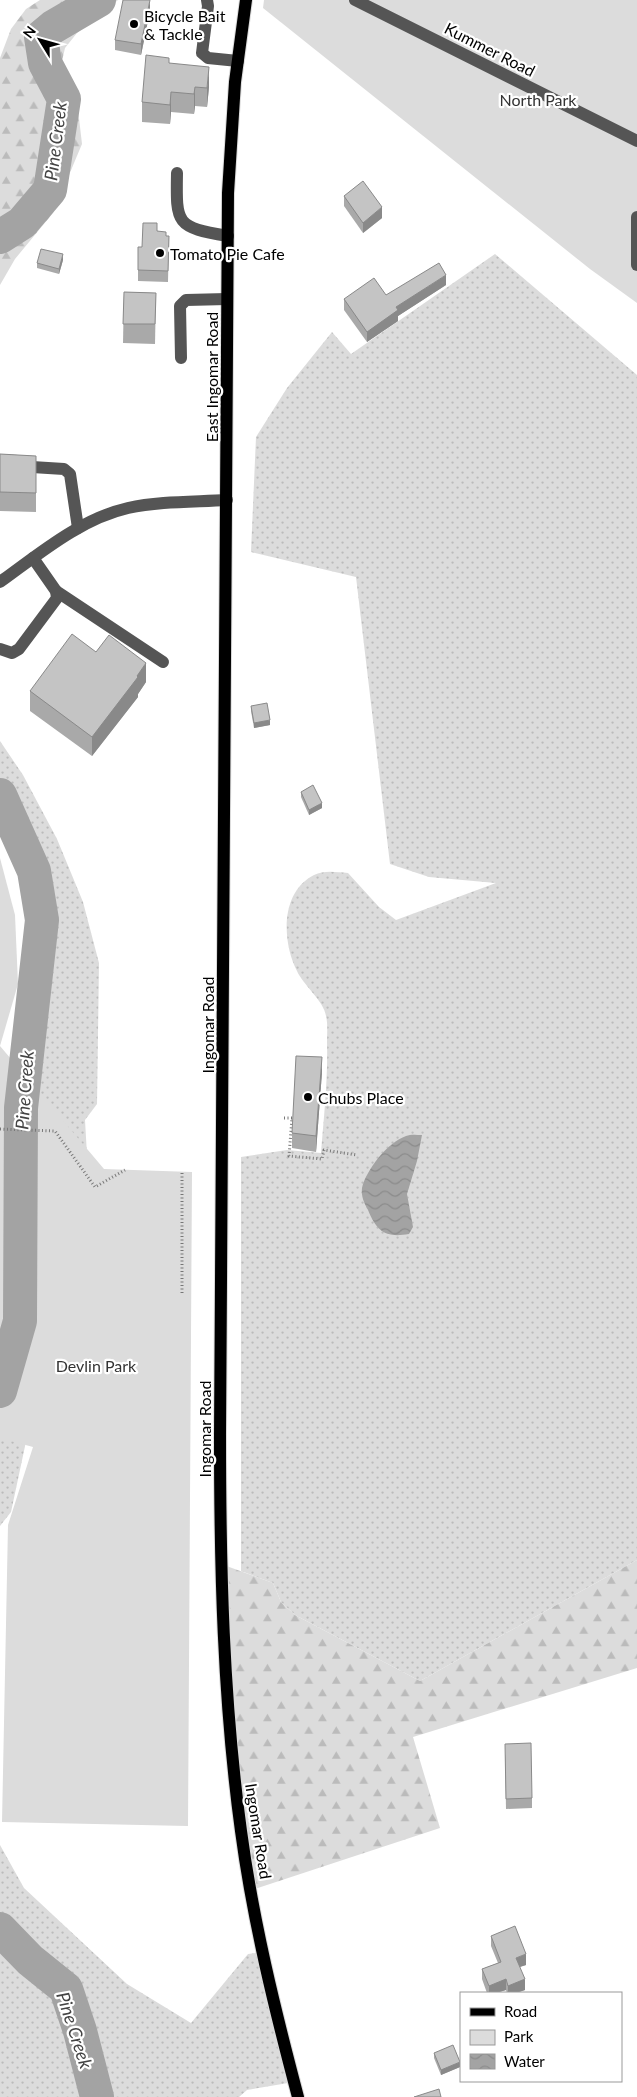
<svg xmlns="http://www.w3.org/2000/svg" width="637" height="2097" font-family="Lato,sans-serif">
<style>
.grass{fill:url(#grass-dots)}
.forest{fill:url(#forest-firs)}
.park{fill:#dcdcdc}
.water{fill:url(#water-waves)}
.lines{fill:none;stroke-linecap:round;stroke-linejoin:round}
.river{stroke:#a3a3a3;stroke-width:34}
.major-casing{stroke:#dbdbdb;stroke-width:14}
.path{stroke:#777;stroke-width:3;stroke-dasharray:1 2.5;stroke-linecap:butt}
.minor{stroke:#555;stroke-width:12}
.major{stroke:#000;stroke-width:12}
.wall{fill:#a9a9a9}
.shaded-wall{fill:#898989}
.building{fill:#c4c4c4;stroke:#898989}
.poi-dot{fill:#000;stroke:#fff;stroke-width:2}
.labels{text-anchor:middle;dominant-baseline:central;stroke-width:4.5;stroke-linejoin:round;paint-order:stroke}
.poi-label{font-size:16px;fill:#000;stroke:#fff;text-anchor:start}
.street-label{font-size:16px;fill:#000;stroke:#fff}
.park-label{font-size:16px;fill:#333;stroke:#fff}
.water-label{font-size:18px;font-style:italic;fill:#444;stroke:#fff}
</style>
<defs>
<pattern id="grass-dots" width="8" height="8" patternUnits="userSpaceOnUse" patternTransform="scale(1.25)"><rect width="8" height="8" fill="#dcdcdc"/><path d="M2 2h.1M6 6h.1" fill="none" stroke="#bbb" stroke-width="1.8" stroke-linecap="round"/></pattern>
<pattern id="forest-firs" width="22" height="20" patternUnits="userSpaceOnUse" patternTransform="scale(1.25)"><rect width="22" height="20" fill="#dcdcdc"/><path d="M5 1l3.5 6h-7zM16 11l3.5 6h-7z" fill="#bbb"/></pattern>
<pattern id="water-waves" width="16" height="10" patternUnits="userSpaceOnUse" patternTransform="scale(1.25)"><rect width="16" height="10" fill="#a3a3a3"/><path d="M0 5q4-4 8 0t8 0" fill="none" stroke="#8b8b8b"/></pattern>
</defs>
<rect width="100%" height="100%" fill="#fff"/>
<g class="grass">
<path d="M495 254 637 375V1560L420 1681 295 1615 281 1602 273 1583 241 1571V1157L287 1150 321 1153C324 1116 328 1079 327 1042 327 1034 328 1024 326 1016 324 1001 303 985 297 971 282 942 280 892 314 875 324 870 336 872 348 873L379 907 396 920 496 883 429 877 390 864 356 577 251 552 256 437 287 388 332 332 351 354Z"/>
<path d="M0 741 23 775 57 839 83 902 99 963 97 1104 85 1120 87 1155 11 1512 0 1526V1194L4 1176 13 1059 39 959 34 877 0 814Z"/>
<path d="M0 1845 24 1888 127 1984 191 2023 248 1954 263 1952 294 2082 247 2090 239 2097H0Z"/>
</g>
<g class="forest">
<path d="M40 0H118L77 33 65 48 62 61 77 101 82 144 53 213 15 259 0 285V58L11 29 26 9Z"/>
<path d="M637 1560V1668L413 1737 440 1828 252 1890 241 1832 221 1564 273 1583 281 1602 295 1615 420 1681Z"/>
</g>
<g class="park">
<path d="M264 0H637V303L590 269 263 8Z"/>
<path d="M0 858 15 915 18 984 0 1046Z"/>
<path d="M0 1046 104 1169 192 1172 188 1826 2 1822 8 1525 33 1447 0 1438Z"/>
</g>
<path class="water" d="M422 1135 417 1161 407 1194 413 1227 409 1234C386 1238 377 1232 368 1210 364 1203 361 1196 362 1188 366 1170 388 1142 406 1136 411 1134 417 1135 422 1135Z"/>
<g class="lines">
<g class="river">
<path d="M0 237 22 223 50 190 64 99 45 63 41 37 53 27 99 0"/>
<path d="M0 795 34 871 42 920 21 1108 20 1321 0 1391"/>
<path d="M0 1929 30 1960 66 1989 80 2031 97 2097"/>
</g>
<defs>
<path id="major" d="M246 0 235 82 228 193 220 1435C220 1567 223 1699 241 1831 253 1921 275 2010 298 2097"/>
</defs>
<use href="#major" class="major-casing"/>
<g class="path">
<path d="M284 1118H292L289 1156 322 1159 324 1150 357 1155"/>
<path d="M0 1129 55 1131 95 1187 125 1170"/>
<path d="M182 1293V1171"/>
</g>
<g class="minor">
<path d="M207 0 208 6 202 53 208 58 238 61"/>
<path d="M355 0 637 141"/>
<path d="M177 173C176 225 176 227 228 236"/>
<path d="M637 217V265"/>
<path d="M181 358 180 306 186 300 227 299"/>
<path d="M0 465 64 469 70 474 78 528"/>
<path d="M0 582C39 554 80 519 128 508 160 501 194 502 227 500"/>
<path d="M56 591 163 662"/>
<path d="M0 649 12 653 19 649 57 598 56 591 33 558"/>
</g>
<use href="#major" class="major"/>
</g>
<g class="wall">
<path d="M150 11 141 55 115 50V40Z"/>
<path d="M169 63 209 87 207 107 195 106 194 114 171 112 170 124 142 122V102Z"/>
<path d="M344 196 382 218 363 233 344 206Z"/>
<path d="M157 231 166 236H169L168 282 138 281V270L142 247Z"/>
<path d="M63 260 59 274 37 268V263Z"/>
<path d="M446 285 398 316V321L367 342 344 310V299L386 295Z"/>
<path d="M124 292 156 293 155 344 123 343Z"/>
<path d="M0 454 36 456V512L0 511Z"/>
<path d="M96 652 146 682 138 694V697L92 756 30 711V691Z"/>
<path d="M251 706 270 725 254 728 251 711Z"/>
<path d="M301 792 322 808 309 815 301 797Z"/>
<path d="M322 1072 316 1152 292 1148V1133Z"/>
<path d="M505 1754 532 1798V1808L506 1809Z"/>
<path d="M491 1936 526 1965 520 1967 525 1990 516 1993H507L506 1990 496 1993H487L482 1979V1969L498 1963 491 1946Z"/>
<path d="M434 2053 460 2067 441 2075 434 2058Z"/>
</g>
<g class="shaded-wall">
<path d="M150 0V11L141 55V44Z"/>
<path d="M209 67V87L207 107V88Z"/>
<path d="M195 87V106L194 114V94Z"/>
<path d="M171 92V112L170 124V105Z"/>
<path d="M382 207V218L363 233V223Z"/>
<path d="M63 254V260L59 274V269Z"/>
<path d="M446 275V285L398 316V321L367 342V332L396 307Z"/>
<path d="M146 663V682L138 694V697L92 756V737Z"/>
<path d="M270 720V725L254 728V723Z"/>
<path d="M322 803V808L309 815V810Z"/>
<path d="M322 1057V1072L316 1152V1136Z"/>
<path d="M526 1954V1965L516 1968V1958Z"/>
<path d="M506 1979V1990L496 1993H489V1986Z"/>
<path d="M525 1979V1990L516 1993H508V1986Z"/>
<path d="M460 2062V2067L441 2075V2070Z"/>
</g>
<g class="building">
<path d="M123 0H150L141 44 115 40Z"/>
<path d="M146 55 169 58V63L209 67 207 88 195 87 194 94 171 92 170 105 142 102Z"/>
<path d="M363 181 382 207 363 223 344 196Z"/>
<path d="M143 223H157V231L166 232V236H169L168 271 138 270V247H142Z"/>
<path d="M41 249 63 254 59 269 37 263Z"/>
<path d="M439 263 446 275 396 307 398 310 367 332 344 299 374 278 386 295Z"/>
<path d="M124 292 156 293 155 324H123Z"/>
<path d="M0 454 36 456V493L0 492Z"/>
<path d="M72 634 96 652 109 635 146 663 137 676 138 677 92 737 30 691Z"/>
<path d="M267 703 270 720 254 723 251 706Z"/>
<path d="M313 785 322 803 309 810 301 792Z"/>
<path d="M296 1056 322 1057 316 1136 292 1133Z"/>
<path d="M531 1743 532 1798 506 1799 505 1744Z"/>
<path d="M515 1926 526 1954 516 1958 525 1979 508 1986 506 1979 489 1986 482 1969 501 1962 491 1936Z"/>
<path d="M453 2045 460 2062 441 2070 434 2053Z"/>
<path d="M439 2089 441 2097H414Z"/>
</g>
<g class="poi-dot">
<circle cx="134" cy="24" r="5"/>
<circle cx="160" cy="253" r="5"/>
<circle cx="308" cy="1097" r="5"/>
</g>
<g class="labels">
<g class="poi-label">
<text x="144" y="15">Bicycle Bait<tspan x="144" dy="18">&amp; Tackle</tspan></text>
<text x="170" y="253">Tomato Pie Cafe</text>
<text x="318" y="1097">Chubs Place</text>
</g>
<g class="street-label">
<text transform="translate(490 49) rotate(27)">Kummer Road</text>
<text transform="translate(211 377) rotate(-90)">East Ingomar Road</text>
<text transform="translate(207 1025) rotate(-90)">Ingomar Road</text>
<text transform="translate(204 1429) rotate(-90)">Ingomar Road</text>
<text transform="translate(259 1831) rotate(81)">Ingomar Road</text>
</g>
<g class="park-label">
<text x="538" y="99">North Park</text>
<text x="96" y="1365">Devlin Park</text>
</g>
<g class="water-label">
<text transform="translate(55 141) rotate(-83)">Pine Creek</text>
<text transform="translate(24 1090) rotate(-86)">Pine Creek</text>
<text transform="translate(75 2030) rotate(72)">Pine Creek</text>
</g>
</g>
<rect x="460" y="1992" width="162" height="90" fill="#ffffff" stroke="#999999"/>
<rect x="470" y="2008" width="25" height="8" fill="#000000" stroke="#999999"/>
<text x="504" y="2017" font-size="15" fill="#000000">Road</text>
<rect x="470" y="2030" width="25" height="15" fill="#dcdcdc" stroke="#999999"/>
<text x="504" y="2042" font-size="15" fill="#000000">Park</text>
<rect x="470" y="2054" width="25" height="15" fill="url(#water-waves)" stroke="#999999"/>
<text x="504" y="2067" font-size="15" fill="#000000">Water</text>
<g transform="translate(40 40) rotate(307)" stroke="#ffffff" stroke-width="4" paint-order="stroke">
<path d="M0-4L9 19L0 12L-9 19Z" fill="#000000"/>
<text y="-8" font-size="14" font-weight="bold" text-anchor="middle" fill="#000000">N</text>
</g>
</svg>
